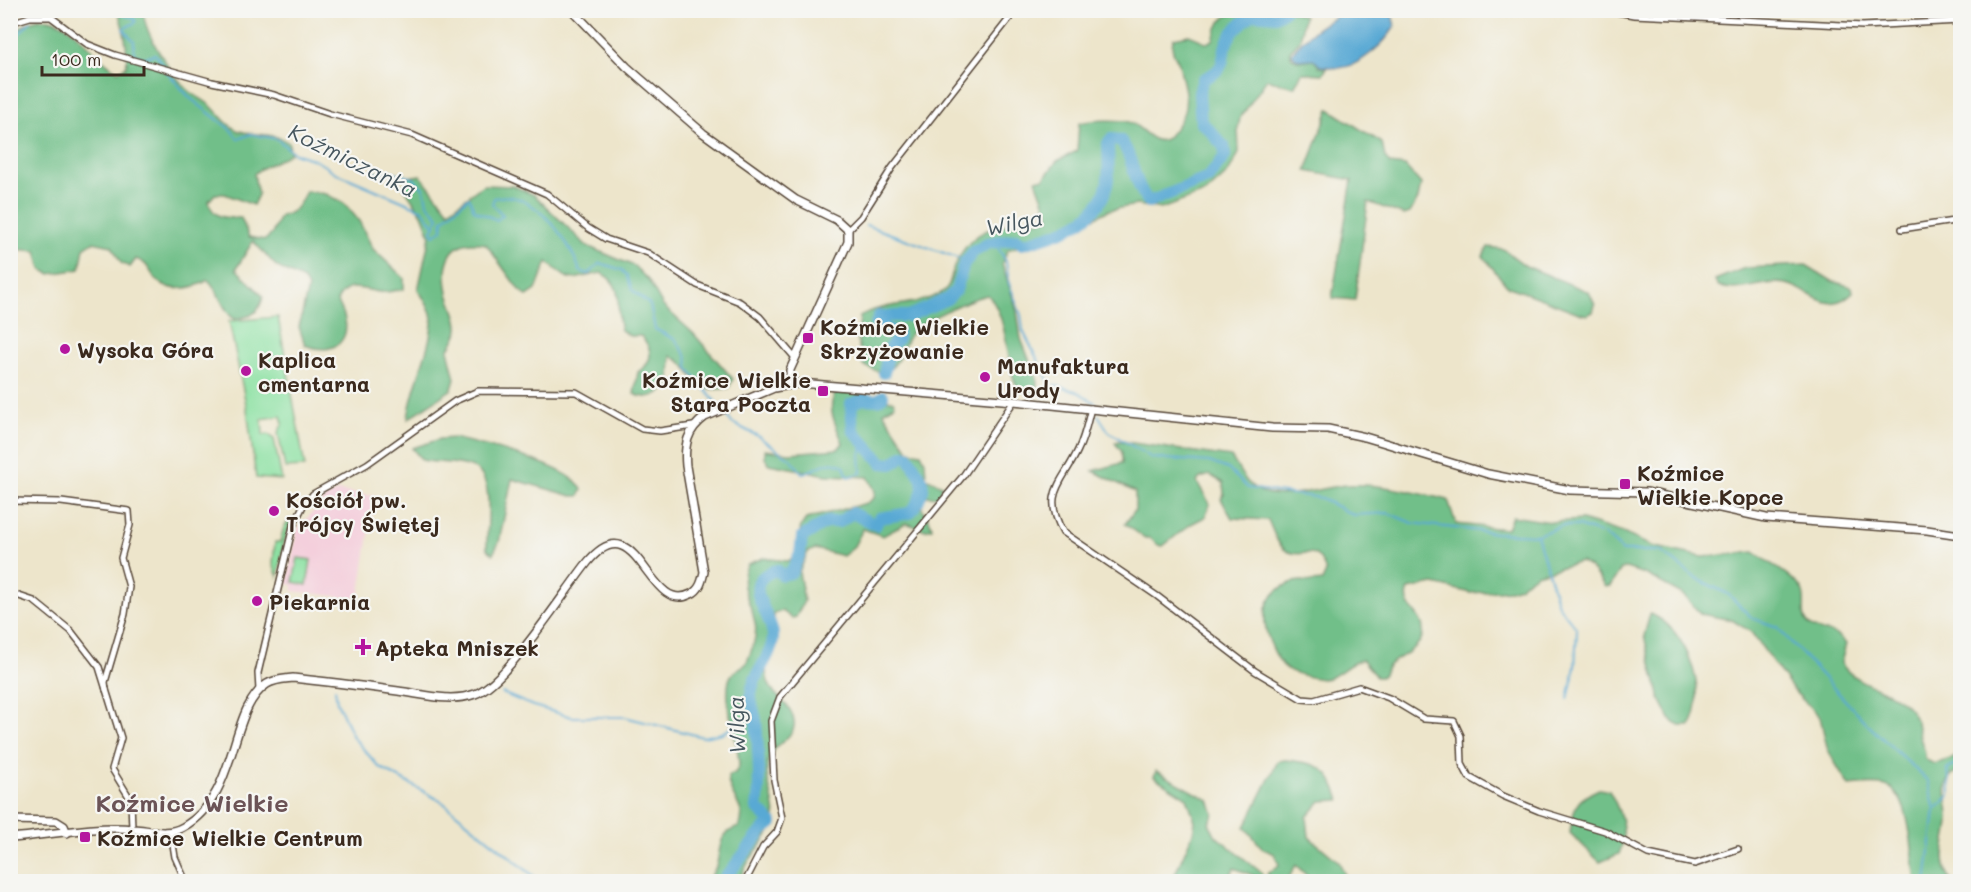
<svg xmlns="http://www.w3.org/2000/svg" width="1971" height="892" font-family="Mali,sans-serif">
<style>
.built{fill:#f4cfdc}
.green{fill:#8ce1a3;stroke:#648660;stroke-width:1.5}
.forest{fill:#71bf89;stroke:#567454;stroke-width:1.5}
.water{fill:#59a9d4;stroke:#4a6a79;stroke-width:1.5}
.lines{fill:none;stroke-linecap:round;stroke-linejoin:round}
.stream{stroke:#59a9d4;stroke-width:2}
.river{stroke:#59a9d4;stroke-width:12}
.minor-casing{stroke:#564638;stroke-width:8}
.tertiary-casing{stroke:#564638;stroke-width:10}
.minor{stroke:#fff;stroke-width:5}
.tertiary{stroke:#fff;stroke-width:7}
.poi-dot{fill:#b5179e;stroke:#f6f6f2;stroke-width:2}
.labels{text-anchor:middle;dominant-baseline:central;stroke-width:4.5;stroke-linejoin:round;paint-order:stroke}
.poi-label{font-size:21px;font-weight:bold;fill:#3b2a1e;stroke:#f6f6f2;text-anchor:start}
.water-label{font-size:22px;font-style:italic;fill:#46565e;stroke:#f6f6f2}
.quarter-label{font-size:24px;font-weight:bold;fill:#6b5356;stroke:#f6f6f2}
</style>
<rect width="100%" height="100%" fill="#f6f6f2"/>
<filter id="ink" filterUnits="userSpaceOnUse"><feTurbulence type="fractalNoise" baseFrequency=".0167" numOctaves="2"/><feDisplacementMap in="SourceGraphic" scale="12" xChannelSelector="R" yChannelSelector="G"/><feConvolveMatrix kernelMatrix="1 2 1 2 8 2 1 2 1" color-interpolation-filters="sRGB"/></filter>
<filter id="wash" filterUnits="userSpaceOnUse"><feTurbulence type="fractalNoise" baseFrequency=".008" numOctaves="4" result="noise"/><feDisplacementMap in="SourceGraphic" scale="24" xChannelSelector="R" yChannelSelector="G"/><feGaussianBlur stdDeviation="1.35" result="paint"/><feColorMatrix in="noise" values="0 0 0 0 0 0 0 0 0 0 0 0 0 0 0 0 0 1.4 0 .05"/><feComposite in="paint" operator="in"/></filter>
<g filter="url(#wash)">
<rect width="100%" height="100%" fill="#ede5cb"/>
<path class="built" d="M338 491 375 496 359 599 293 591V585L287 584 297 530 326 497Z"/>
<g class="green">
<path d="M278 317 305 467 285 468 278 433 283 423 281 416 262 419 263 435 268 434 274 439 282 480 256 478 247 409 229 321Z"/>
<path d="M292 518 283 546 278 577 273 564 275 542H280L284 527Z"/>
<path d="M298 558 311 560 307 585 293 582Z"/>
</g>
<g class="forest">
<path d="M118 11H143C145 35 170 72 187 89 195 97 206 100 213 108 221 116 226 125 237 130 255 137 272 131 289 143L290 153C279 162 265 164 254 174L258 195 253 205 225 194H215L208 202C215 219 224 218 241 218L249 237 265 240 272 234 280 216C295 214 300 204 306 191L326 194 345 204 359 221 373 249 404 278V289C396 290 387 293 380 292 361 290 347 280 337 301 357 332 341 359 305 345L299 327 308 288 304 280 277 267 253 241 236 269 263 296C260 313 251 317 234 319 221 309 220 291 208 280 194 289 166 294 155 278 148 269 148 263 136 259L130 267 121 263 112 246 93 242 84 248 80 269 50 274 41 269 36 251 14 249 10 220V39C16 30 22 25 32 21 68 8 90 57 118 71L126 67C129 48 124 29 118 11Z"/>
<path d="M1242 11H1291L1304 16 1300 40 1290 51 1292 58 1299 61 1313 59 1320 67 1327 68 1323 74 1302 73 1294 87 1267 79 1240 118 1238 128 1239 153 1228 173 1207 192 1161 209 1137 205 1109 210 1058 237 1029 242 1008 250 1002 263 1017 311 1021 339 1037 379V386L1034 392 1019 391C1004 366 1011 321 988 295 974 297 927 319 916 328 898 342 901 390 862 364L858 340 860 316C884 302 917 307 941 293 952 287 950 275 955 265 977 217 1010 228 1050 218L1036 180 1044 178 1057 161 1077 151 1079 123C1091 120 1118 119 1129 122 1141 125 1156 151 1169 136 1185 117 1189 106 1183 82 1181 76 1181 70 1179 64 1175 55 1169 49 1174 38L1189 35 1208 43 1213 40C1218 22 1222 15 1242 11Z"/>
<path d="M1329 109 1382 143 1385 158 1390 164 1405 166 1421 184 1418 199 1410 213 1404 215 1368 202 1355 300 1332 298 1352 180 1306 171Z"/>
<path d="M420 175 449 211 483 185 514 186 534 195 587 246 634 266 648 280 663 306 693 333 733 379 729 388C686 395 698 368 671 356L670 385C658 395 648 401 634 394L638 372C654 362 653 349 641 336H630L621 330C614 308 627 286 601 273 567 279 575 286 547 262L536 290 527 296 519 290 486 244C449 237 442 262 448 293 451 305 459 317 458 329 458 336 452 344 448 350L455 379 452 389 408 419C411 388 433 344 432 319 431 308 424 299 418 290L430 235 422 214 404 187 409 177Z"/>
<path d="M1488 247 1503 249 1526 266 1589 292 1595 305 1593 312 1587 315 1579 313 1507 286 1483 256Z"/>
<path d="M1806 265 1832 281 1852 287 1853 292C1826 318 1811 289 1786 284 1763 279 1738 296 1717 285L1715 280 1745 268Z"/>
<path d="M852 390 894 401 895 405 884 411 885 415 909 451 921 453 925 461 926 478 942 485 939 497 927 496 920 500C920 511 931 517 932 528L925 530 906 523 883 536 863 529 853 548 843 556 815 549 808 552 799 572 804 601 796 617 792 618 782 611 774 614C773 635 783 643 766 662 764 701 791 696 794 722 797 737 773 744 769 758 762 778 777 801 775 822 766 844 746 857 740 881L705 882C729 862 708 836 739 827 749 808 727 796 728 776L735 773 739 766C739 738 723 708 729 680 731 672 740 668 746 664 751 652 758 636 755 623 751 601 736 585 748 564L763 558 788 561 795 557 801 526 806 519 867 503 874 498 875 491 868 477 827 475 769 464 765 458V450L790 453 838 449 843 443C837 427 825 408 836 393Z"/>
<path d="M454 438C480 445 573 465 582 490L579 496H572L512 479 499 542 493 554 487 549C486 528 496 477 473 468 457 461 438 464 422 460L412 448 440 439Z"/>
<path d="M1119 441 1231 457C1241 472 1246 487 1265 493 1290 499 1322 487 1347 485 1380 483 1416 493 1448 500L1456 524 1507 529 1512 516 1551 522 1582 520 1623 533 1651 546 1703 557 1754 552C1766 561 1796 578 1802 590 1808 601 1799 617 1810 625 1822 635 1834 628 1846 644L1841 663C1858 690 1898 687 1913 714 1918 721 1918 729 1920 737 1922 745 1926 751 1925 759L1934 764 1954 758 1960 752V770C1954 773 1950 775 1947 782 1944 793 1949 805 1949 816 1950 841 1936 854 1951 881H1916C1912 861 1912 793 1886 786 1875 783 1861 785 1849 786L1828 751 1820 717 1793 690 1751 632 1732 620 1701 614 1682 594 1647 575 1626 568 1621 569 1610 586 1605 587 1591 568 1581 562 1536 574 1519 587 1510 590 1471 593 1434 584 1409 589C1401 608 1424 614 1423 631 1423 649 1399 656 1388 666 1384 671 1387 673 1381 677H1376L1363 660C1348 661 1338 679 1322 679 1312 678 1293 674 1286 668 1280 664 1276 655 1273 649 1261 624 1259 600 1286 585 1302 577 1308 584 1322 581L1326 572C1315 541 1306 559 1289 552 1277 547 1273 530 1268 520L1232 518 1221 499 1224 494 1223 483 1210 475 1200 478 1197 482 1210 504 1205 517 1191 524 1163 546 1158 545 1150 538H1145L1125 524 1135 510V492L1093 471 1122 463V452L1115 443Z"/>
<path d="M1650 614C1686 626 1710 694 1690 726H1679L1670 719 1660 699 1644 636Z"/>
<path d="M1286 760C1321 764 1328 766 1340 800L1321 801 1307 817 1309 837 1339 862 1348 881H1312L1296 865 1287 881H1271L1267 874 1279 865 1275 854 1263 849 1245 827 1278 761Z"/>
<path d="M1156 771 1209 800 1214 814 1209 823 1216 836 1262 873V879L1234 868 1228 881H1172L1193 833 1195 821 1187 798 1154 777Z"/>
<path d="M1599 789 1609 791C1621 811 1629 833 1619 854L1600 862 1570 833C1574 807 1574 800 1599 789Z"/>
</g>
<path class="water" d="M1349 10 1391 11 1395 26C1385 43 1360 67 1339 68 1333 68 1326 66 1320 66L1313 59 1300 60 1294 57 1292 53C1307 33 1326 21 1349 10Z"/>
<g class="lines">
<g class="stream">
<path d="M31 10V13"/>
<path d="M119 10 123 15 134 18 136 22 123 29 134 41V54L143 58 155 54 164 66"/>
<path d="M10 43 31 21"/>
<path d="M167 72 190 98 231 130 238 139 251 134 277 139 294 153 315 160 336 173 423 210 434 225"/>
<path d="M373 173 390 171 413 178 424 189 427 203 439 217 432 231 434 235 442 230 443 220 469 197 474 210 497 220 503 215 492 204 494 198C532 187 569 239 580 271L589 274 600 263 622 270 627 275 632 290 650 305 655 329 676 340 687 357 688 368 717 404"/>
<path d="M866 225 966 261"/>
<path d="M995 243 1006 261 1009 283 1021 315 1023 331 1048 380"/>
<path d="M1054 385 1078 392 1097 404"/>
<path d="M726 415 732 423 756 435 791 459 802 473C818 471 827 456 844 466L848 477 861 473 860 454 864 446"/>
<path d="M1098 415 1109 432 1152 458 1209 462 1228 469 1248 488 1321 498 1353 515 1388 513 1412 523 1496 533 1537 535 1562 526H1578L1599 533"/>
<path d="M1604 534 1623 551H1660L1697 579 1728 594 1752 618 1777 627 1867 724 1928 781 1935 810 1926 882"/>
<path d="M1537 535 1558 605 1577 629 1575 667 1568 699"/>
<path d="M335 689 337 702 353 737 379 767 441 801 541 882"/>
<path d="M502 693 533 706 572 717H625L703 737 722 733 755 716"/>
<path d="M1935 810 1950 795 1948 768 1960 762"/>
</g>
<g class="river">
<path d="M884 373 890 347 898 339V333L876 324 879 316H909L947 299 956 290 964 264 973 252 989 243 1017 239 1022 244C1055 235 1098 224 1107 185 1110 172 1108 156 1108 143L1111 139 1120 140C1133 154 1133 184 1149 202L1208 178 1225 156 1224 146C1215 139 1211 128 1201 123L1199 93 1203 79C1231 67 1218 59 1229 38 1234 28 1244 21 1253 14L1275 16 1285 10"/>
<path d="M722 882 762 831 772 823 757 808C761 780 758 750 756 721 755 713 750 702 751 694 753 674 771 658 773 639 776 616 734 582 777 570L782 575 791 573 800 554 802 537 827 522H839L852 513 876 525 879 518 910 513 918 502 923 490 922 479 908 456 904 455 892 464 882 463 853 430 851 404 864 399 878 400 883 396"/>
</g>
</g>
</g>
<g filter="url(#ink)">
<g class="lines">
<defs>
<g id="minor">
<path d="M1606 10 1634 15 1863 26 1960 21"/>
<path d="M10 23 30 17H51L87 44 115 55 212 82 274 95 330 114 412 135 547 194 588 228 606 239 648 253 697 285 740 302 760 317 795 358"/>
<path d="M1902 229 1960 220"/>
<path d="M848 230 861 217 892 168 1016 10"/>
<path d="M1091 408C1087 423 1085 436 1078 450 1063 483 1041 493 1063 532L1157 596 1255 671 1302 699 1314 700 1359 687 1389 698 1424 719 1454 721 1461 736 1462 764 1469 777 1503 796 1539 811 1605 831 1648 854 1695 864 1738 849"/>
<path d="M10 501 61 502 129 511 130 525 121 558 129 587 125 614 105 682 106 690"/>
<path d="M10 593 34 601 71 631 99 667 121 738 112 769 131 800 132 829"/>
<path d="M259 690 258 673 293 526 303 506 313 494 367 464 455 401 478 391 576 392 642 429 660 431 693 426"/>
<path d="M171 832 175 857 186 882"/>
<path d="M745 882 763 847 777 832 782 818 774 780 771 721 780 697 963 476 1014 401"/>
</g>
<g id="tertiary">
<path d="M572 10 627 67 703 133 796 200 837 220 848 230V242L790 370V383"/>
<path d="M10 820 56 821 64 826 67 833"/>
<path d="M10 838C51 835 93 825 134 829 150 830 168 836 183 827 240 795 228 709 267 684 275 679 285 679 293 678 328 682 363 686 398 691 422 694 451 703 475 694 506 683 564 592 587 563 638 501 647 617 691 594 700 590 702 581 704 572L686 466C684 445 687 430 705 417L774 388 800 383 1014 401 1272 428 1328 429 1365 437 1488 474 1570 490 1646 492 1766 518 1927 530 1960 535"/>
</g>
</defs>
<use href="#minor" class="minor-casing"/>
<use href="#tertiary" class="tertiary-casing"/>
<use href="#minor" class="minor"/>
<use href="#tertiary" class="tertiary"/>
</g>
</g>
<g class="poi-dot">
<rect x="802" y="332" width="12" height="12" rx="3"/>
<circle cx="65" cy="349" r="6"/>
<circle cx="246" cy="371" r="6"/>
<circle cx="985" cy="377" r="6"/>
<rect x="817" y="385" width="12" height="12" rx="3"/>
<rect x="1619" y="478" width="12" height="12" rx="3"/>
<circle cx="274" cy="511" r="6"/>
<circle cx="257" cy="601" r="6"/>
<path d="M360 638h6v6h6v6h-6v6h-6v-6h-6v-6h6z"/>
<rect x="79" y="831" width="12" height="12" rx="3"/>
</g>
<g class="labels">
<g class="poi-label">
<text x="820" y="326">Koźmice Wielkie<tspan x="820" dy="24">Skrzyżowanie</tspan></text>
<text x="77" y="349">Wysoka Góra</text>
<text x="258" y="359">Kaplica<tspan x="258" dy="24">cmentarna</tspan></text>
<text x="997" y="365">Manufaktura<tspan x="997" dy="24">Urody</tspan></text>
<text x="811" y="379" text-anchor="end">Koźmice Wielkie<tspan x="811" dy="24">Stara Poczta</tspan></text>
<text x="1637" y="472">Koźmice<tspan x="1637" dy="24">Wielkie Kopce</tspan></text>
<text x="286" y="499">Kościół pw.<tspan x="286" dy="24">Trójcy Świętej</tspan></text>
<text x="269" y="601">Piekarnia</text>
<text x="375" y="647">Apteka Mniszek</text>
<text x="97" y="837">Koźmice Wielkie Centrum</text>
</g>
<g class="water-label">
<text transform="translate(353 160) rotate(26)">Koźmiczanka</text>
<text transform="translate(1014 222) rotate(-11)">Wilga</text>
<text transform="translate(736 725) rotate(-92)">Wilga</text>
</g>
<g class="quarter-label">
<text x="192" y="802">Koźmice Wielkie</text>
</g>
</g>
<rect width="1971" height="892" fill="none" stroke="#f6f6f2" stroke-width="36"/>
<path d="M42 66v9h102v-9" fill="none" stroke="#3b2a1e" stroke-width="3"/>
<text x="51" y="66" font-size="18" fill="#3b2a1e" stroke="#f6f6f2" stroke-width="4.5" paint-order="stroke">100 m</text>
</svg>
